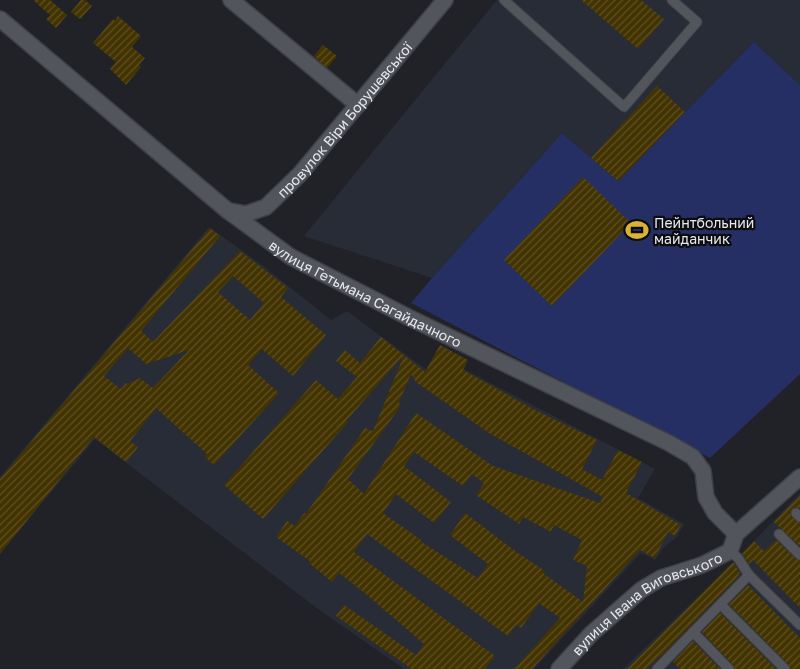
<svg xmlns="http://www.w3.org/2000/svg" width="800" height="669" font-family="'Golos Text',sans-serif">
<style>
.built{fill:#282c37}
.garden{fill:#252f63}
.building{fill:url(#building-hatch);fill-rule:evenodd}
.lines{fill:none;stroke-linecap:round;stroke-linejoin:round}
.lane-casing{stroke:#3f4146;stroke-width:11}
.street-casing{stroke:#3f4146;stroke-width:18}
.lane{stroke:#53555c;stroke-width:9}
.street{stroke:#53555c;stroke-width:15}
.labels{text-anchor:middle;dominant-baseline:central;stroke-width:4.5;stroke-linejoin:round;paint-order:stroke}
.street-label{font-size:14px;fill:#e6e8ec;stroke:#0b0c0f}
.poi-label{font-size:14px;fill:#e6e8ec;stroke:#0b0c0f;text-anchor:start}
</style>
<defs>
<pattern id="building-hatch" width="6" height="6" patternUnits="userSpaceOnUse" patternTransform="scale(1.25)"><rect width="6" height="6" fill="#433300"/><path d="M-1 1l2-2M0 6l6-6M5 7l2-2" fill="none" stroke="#5e5125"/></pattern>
</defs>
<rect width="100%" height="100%" fill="#212228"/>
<g class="built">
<path d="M497 0H800V85L754 42 618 181 562 133 432 278 304 236Z"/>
<path d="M209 227 262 265 331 320 347 311 447 385 460 367 655 469 638 498 684 524 677 537 664 547 655 560 641 553 534 669H404L318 609 95 439 0 554V477Z"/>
<path d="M800 493V669H623L738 558Z"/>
</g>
<path class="garden" d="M754 42 800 85V374L710 458 411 303 432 278 562 133 618 181Z"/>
<g class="building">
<path d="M33 0H50L67 15 56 28 46 19 50 15Z"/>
<path d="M81 0H85L92 6 80 19 71 12Z"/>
<path d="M581 0H641L664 19 638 49Z"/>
<path d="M118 16 141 36 132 47 145 58 139 65 141 67 126 85 110 69 116 62 93 43 113 19 115 21Z"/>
<path d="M323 45 337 56 327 68 314 56Z"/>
<path d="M657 86 685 112 618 181 591 158Z"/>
<path d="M583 177 631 223 552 306 504 260Z"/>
<path d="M210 228 220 236 141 331 153 342 240 251 288 288 281 297 326 335 293 376 262 349 248 365 279 393 214 465 205 457 207 454 156 408 130 441 138 447 126 462 94 437 0 554V479ZM233 276 264 303 250 320 218 292ZM128 348 146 364 189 350 153 388 140 378 128 384 126 383 121 389 104 376Z"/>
<path d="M381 337 425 372 440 345 468 360 463 370 537 411 597 440 582 469 602 480 618 450 642 462 626 493 681 525 675 536 668 532 655 558 640 550 532 669H514L560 618 539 603 521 628 516 625 508 636 367 534 354 552 495 656 485 669H412L336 616 344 605 416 655 424 644 367 595 339 573 332 582 309 563 310 561 276 537 287 521 295 526 304 513 306 514 365 428 373 431 402 360 401 358 346 421 348 422 263 519 224 485 316 380 338 399 357 377 336 361 345 350 360 363ZM411 374 416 382 489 433 603 497 600 503 493 466 416 413 364 494 348 479 400 407 399 402ZM414 452 463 486 472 474 484 483 476 495 519 524 523 517 551 532 554 525 582 540 573 560 587 566 583 602 543 573 545 571 518 553 465 513 450 535 488 564 478 578 420 541 421 540 383 513 396 494 434 523 451 502 404 466Z"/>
<path d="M800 495V508L794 507 790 512 792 517 800 523V546L774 522Z"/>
<path d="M776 540 796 559 800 561V608L753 560 749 564 742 553 754 541 764 551Z"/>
<path d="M733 562 740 573 738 575 739 576 664 653 646 669H627Z"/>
<path d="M748 585 800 638V669H791L789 665 729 604Z"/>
<path d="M720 613 776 669H735L733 665 702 632Z"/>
<path d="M693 641 720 669H680L673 662Z"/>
</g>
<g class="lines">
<defs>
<g id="lane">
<path d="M504 0 624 107 697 22 672 0"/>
<path d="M796 513 800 517"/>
<path d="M779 534 800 555"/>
<path d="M730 551 738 558 749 575 800 625"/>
<path d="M721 605 785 669"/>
<path d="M693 632 729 669"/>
<path d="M657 669 749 575"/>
</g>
<g id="street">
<path d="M231 0 358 105"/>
<path id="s1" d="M0 19 228 211 291 257 408 317 669 443 693 457 703 471 706 497 715 513 736 534"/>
<path id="s2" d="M230 211 246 214 266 207 300 174 445 0"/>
<path id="s3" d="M559 669 591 634 641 590 661 578 702 565 730 551 736 534 800 477"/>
</g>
</defs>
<use href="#lane" class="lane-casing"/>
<use href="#street" class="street-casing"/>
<use href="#lane" class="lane"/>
<use href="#street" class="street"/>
</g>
<defs>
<symbol id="stadium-bare" viewBox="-9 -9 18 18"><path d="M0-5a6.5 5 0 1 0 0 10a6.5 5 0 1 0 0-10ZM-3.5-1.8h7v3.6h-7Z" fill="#dbb333" stroke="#0b0c0f" stroke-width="2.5" paint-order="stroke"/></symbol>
</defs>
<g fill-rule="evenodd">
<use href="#stadium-bare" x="621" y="214" width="32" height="32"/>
</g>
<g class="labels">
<g class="street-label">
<text stroke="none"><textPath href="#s2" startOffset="155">провулок Віри Борушевської</textPath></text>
<text stroke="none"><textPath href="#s1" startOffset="459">вулиця Гетьмана Сагайдачного</textPath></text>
<text stroke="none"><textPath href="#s3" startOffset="112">вулиця Івана Виговського</textPath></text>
</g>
<g class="poi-label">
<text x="654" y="222">Пейнтбольний<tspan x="654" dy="16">майданчик</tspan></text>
</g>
</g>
</svg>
